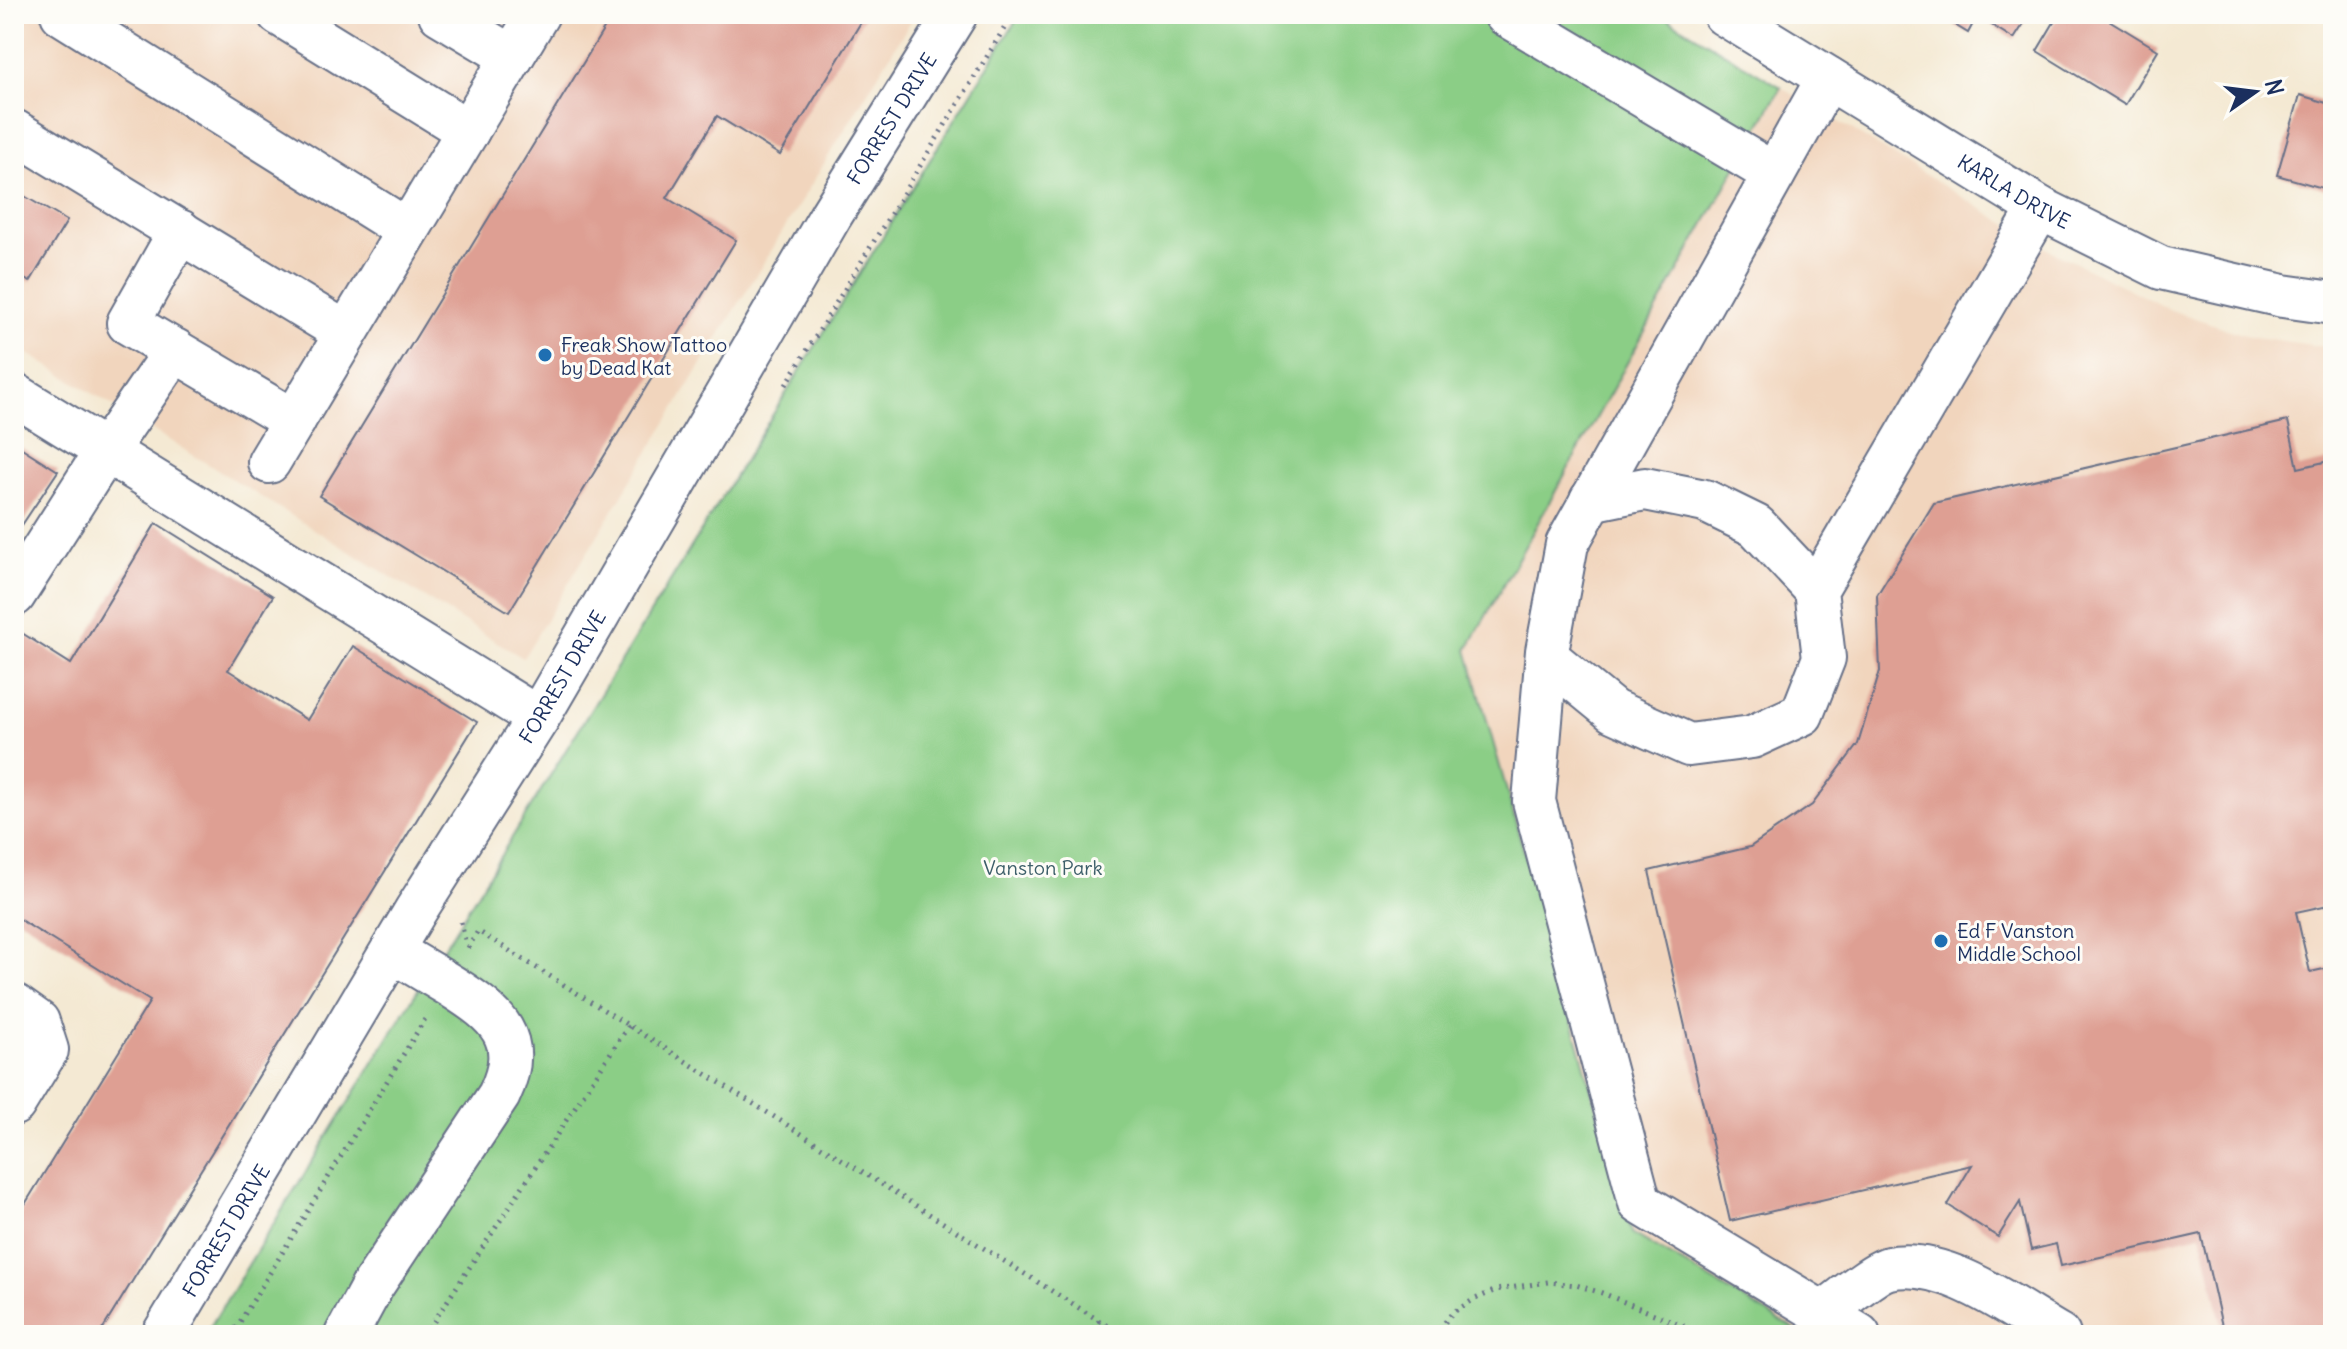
<svg xmlns="http://www.w3.org/2000/svg" width="2347" height="1349" font-family="Delius,sans-serif">
<style>
.built{fill:#f1d5bd}
.green{fill:#8bce86;stroke:#537e72;stroke-width:2}
.building{fill:#de9f93}
.lines{fill:none;stroke-linecap:round;stroke-linejoin:round}
.minor-casing{stroke:#677087;stroke-width:46}
.path{stroke:#677087;stroke-width:5;stroke-dasharray:2 6;stroke-linecap:butt}
.minor{stroke:#fff;stroke-width:42}
.poi-dot{fill:#1f6fb2;stroke:#fdfcf7;stroke-width:3}
.labels{text-anchor:middle;dominant-baseline:central;stroke-width:6;stroke-linejoin:round;paint-order:stroke}
.street-label{font-size:20px;fill:#1b2f5e;stroke:#fdfcf7}
.poi-label{font-size:20px;fill:#1b2f5e;stroke:#fdfcf7;text-anchor:start}
.park-label{font-size:20px;fill:#3d5f6a;stroke:#fdfcf7}
</style>
<rect width="100%" height="100%" fill="#fdfcf7"/>
<filter id="ink" filterUnits="userSpaceOnUse"><feTurbulence type="fractalNoise" baseFrequency=".0125" numOctaves="2"/><feDisplacementMap in="SourceGraphic" scale="16" xChannelSelector="R" yChannelSelector="G"/><feConvolveMatrix kernelMatrix="1 2 1 2 8 2 1 2 1" color-interpolation-filters="sRGB"/></filter>
<filter id="wash" filterUnits="userSpaceOnUse"><feTurbulence type="fractalNoise" baseFrequency=".006" numOctaves="4" result="noise"/><feDisplacementMap in="SourceGraphic" scale="32" xChannelSelector="R" yChannelSelector="G"/><feGaussianBlur stdDeviation="1.8" result="paint"/><feColorMatrix in="noise" values="0 0 0 0 0 0 0 0 0 0 0 0 0 0 0 0 0 1.4 0 .05"/><feComposite in="paint" operator="in"/></filter>
<g filter="url(#wash)">
<rect width="100%" height="100%" fill="#f4e9d3"/>
<g class="built">
<path d="M14 14H915L523 658 14 345Z"/>
<path d="M1781 87 2046 248 2171 310 2248 336 2333 348V1335H1804L1632 1233 1467 650Z"/>
</g>
<path class="green" d="M1020 14H1660L1781 87 1467 650 1632 1233 1804 1335H205Z"/>
<g id="blocks">
<g class="building">
<path d="M613 14H866L780 155 717 116 667 198 736 240 509 612 319 496Z"/>
<path d="M1937 14H2030L2014 39 1977 16 1968 33Z"/>
<path d="M2059 14H2099L2158 50 2125 105 2037 51Z"/>
<path d="M2300 95 2333 105V191L2277 175Z"/>
<path d="M14 190 67 221 30 282 14 273Z"/>
<path d="M2288 421 2298 468 2333 460V904L2296 912 2310 972 2333 967V1335H2224L2201 1234 2061 1266 2056 1244 2031 1250 2020 1202 1998 1237 1948 1205 1972 1165 1730 1221 1649 871 1750 847 1812 805 1858 744 1880 671 1877 595 1934 503Z"/>
<path d="M14 443 58 471 14 537Z"/>
<path d="M156 523 273 596 228 670 307 720 353 646 477 722 99 1335H14V1222L150 1001 14 916V628L71 664Z"/>
</g>
</g>
</g>
<g filter="url(#ink)">
<use href="#blocks" fill-opacity="0" stroke="#677087" stroke-width="2"/>
<g class="lines">
<defs>
<g id="minor">
<path d="M62 14 407 230"/>
<path d="M279 14 468 131"/>
<path d="M440 14 512 57"/>
<path d="M1505 14 1774 174"/>
<path id="s1" d="M1724 14 2040 208 2161 268 2283 296 2333 303"/>
<path d="M1828 78 1567 544 1547 651 1534 801 1640 1203 1859 1335"/>
<path d="M14 131 346 333"/>
<path d="M180 231 128 323 294 421"/>
<path d="M14 394 538 718"/>
<path d="M269 462 538 14"/>
<path d="M1591 500 1645 489 1705 501 1756 526 1816 590"/>
<path d="M14 595 106 451 175 350"/>
<path d="M1547 657 1613 711 1689 745 1752 737 1802 714 1824 658 1816 590 2040 208"/>
<path d="M14 1005 38 1022 47 1050 14 1104"/>
<path d="M1823 1313C1837 1303 1875 1271 1889 1268 1945 1256 2012 1308 2059 1335"/>
<path id="s2" d="M163 1335 416 910 538 718 831 215 956 14"/>
<path d="M346 1335 373 1285 499 1095C526 1038 497 1015 451 986 431 974 411 962 392 951"/>
</g>
</defs>
<use href="#minor" class="minor-casing"/>
<g class="path">
<path d="M1671 14 1684 22"/>
<path d="M786 385 1013 14"/>
<path d="M461 922 466 944"/>
<path d="M468 948 478 931 1122 1335"/>
<path d="M232 1335 425 1019"/>
<path d="M425 1335 629 1025"/>
<path d="M1088 1335 1099 1321"/>
<path d="M1435 1335 1452 1313 1473 1300 1496 1290 1548 1282 1576 1285 1602 1293 1689 1328 1700 1335"/>
</g>
<use href="#minor" class="minor"/>
</g>
</g>
<g class="poi-dot">
<circle cx="545" cy="355" r="8"/>
<circle cx="1941" cy="941" r="8"/>
</g>
<g class="labels">
<g class="street-label">
<text stroke="none"><textPath href="#s2" startOffset="1418">FORREST DRIVE</textPath></text>
<text stroke="none"><textPath href="#s1" startOffset="340">KARLA DRIVE</textPath></text>
<text stroke="none"><textPath href="#s2" startOffset="770">FORREST DRIVE</textPath></text>
<text stroke="none"><textPath href="#s2" startOffset="122">FORREST DRIVE</textPath></text>
</g>
<g class="poi-label">
<text x="561" y="344">Freak Show Tattoo<tspan x="561" dy="23">by Dead Kat</tspan></text>
<text x="1957" y="930">Ed F Vanston<tspan x="1957" dy="23">Middle School</tspan></text>
</g>
<g class="park-label">
<text x="1043" y="867">Vanston Park</text>
</g>
</g>
<rect width="2347" height="1349" fill="none" stroke="#fdfcf7" stroke-width="48"/>
<g transform="translate(2255 92) rotate(76)" stroke="#fdfcf7" stroke-width="6" paint-order="stroke">
<path d="M0-6L14 30L0 20L-14 30Z" fill="#1b2f5e"/>
<text y="-12" font-size="22" font-weight="bold" text-anchor="middle" fill="#1b2f5e">N</text>
</g>
</svg>
